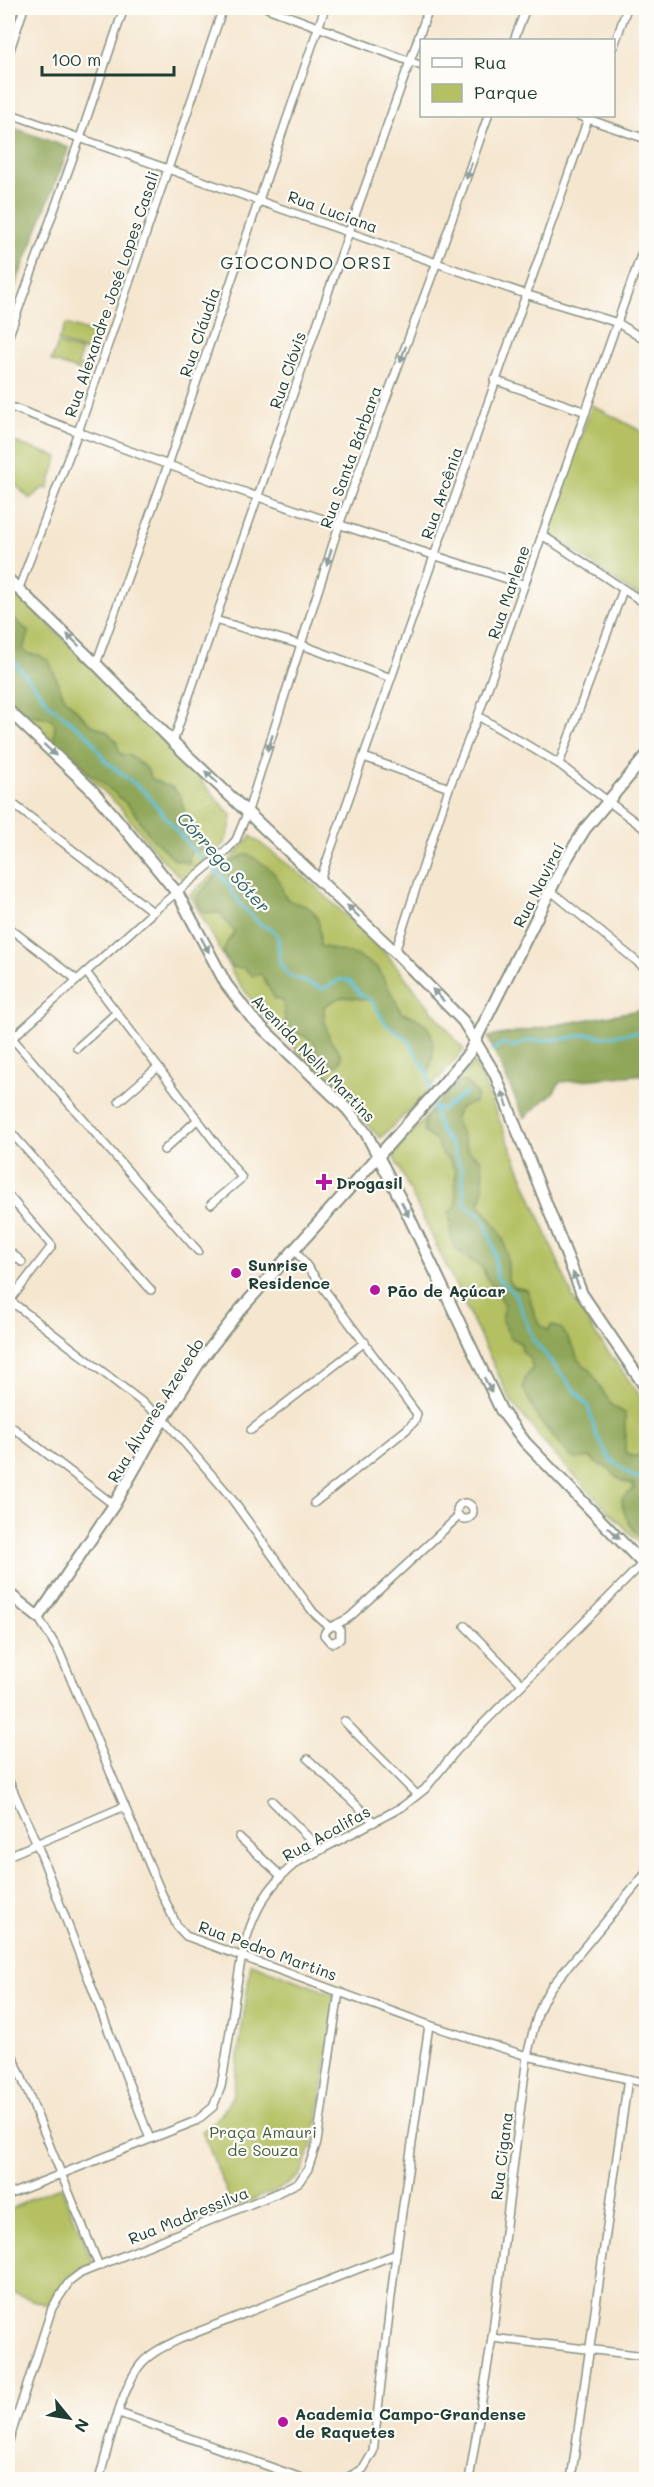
<svg xmlns="http://www.w3.org/2000/svg" width="654" height="2487" font-family="Mali,sans-serif">
<style>
.green{fill:#b4c062;stroke:#6a7e4b;stroke-width:1.5}
.forest{fill:#8fa658;stroke:#577246;stroke-width:1.5}
.lines{fill:none;stroke-linecap:round;stroke-linejoin:round}
.stream{stroke:#59bfd7;stroke-width:3}
.street-casing{stroke:#8a9282;stroke-width:10}
.secondary-casing{stroke:#8a9282;stroke-width:14}
.street{stroke:#fff;stroke-width:7}
.secondary{stroke:#fff;stroke-width:10}
.oneway{fill:#8f9e9a}
.poi-dot{fill:#b5179e;stroke:#fdfcf7;stroke-width:2}
.labels{text-anchor:middle;dominant-baseline:central;stroke-width:4.5;stroke-linejoin:round;paint-order:stroke}
.street-label{font-size:16px;fill:#1f3d34;stroke:#fdfcf7}
.poi-label{font-size:16px;font-weight:bold;fill:#1f3d34;stroke:#fdfcf7;text-anchor:start}
.park-label{font-size:16px;fill:#445e40;stroke:#fdfcf7}
.neighbourhood-label{font-size:18px;letter-spacing:1.5px;fill:#1f3d34;stroke:#fdfcf7}
.water-label{font-size:18px;font-style:italic;fill:#306465;stroke:#fdfcf7}
</style>
<rect width="100%" height="100%" fill="#fdfcf7"/>
<filter id="ink" filterUnits="userSpaceOnUse"><feTurbulence type="fractalNoise" baseFrequency=".0167" numOctaves="2"/><feDisplacementMap in="SourceGraphic" scale="12" xChannelSelector="R" yChannelSelector="G"/><feConvolveMatrix kernelMatrix="1 2 1 2 8 2 1 2 1" color-interpolation-filters="sRGB"/></filter>
<filter id="wash" filterUnits="userSpaceOnUse"><feTurbulence type="fractalNoise" baseFrequency=".008" numOctaves="4" result="noise"/><feDisplacementMap in="SourceGraphic" scale="24" xChannelSelector="R" yChannelSelector="G"/><feGaussianBlur stdDeviation="1.35" result="paint"/><feColorMatrix in="noise" values="0 0 0 0 0 0 0 0 0 0 0 0 0 0 0 0 0 1.4 0 .05"/><feComposite in="paint" operator="in"/></filter>
<g filter="url(#wash)">
<rect width="100%" height="100%" fill="#f5e6cf"/>
<g class="green">
<path d="M8 8H24L13 39 8 36Z"/>
<path d="M66 324 99 335 92 353 58 341Z"/>
<path d="M58 344 81 351 78 365 87 368 86 373 51 361Z"/>
<path d="M592 405 646 434V600L626 588 548 532Z"/>
<path d="M8 440 58 457 48 488H43L30 499 8 477Z"/>
<path d="M8 584 171 746 232 816C228 851 210 860 184 881L160 857 120 807 8 697Z"/>
<path d="M251 836 313 884 389 957 464 1050 412 1108 380 1138 259 1010 235 977 190 895 233 857Z"/>
<path d="M474 1062 484 1083 573 1298 596 1335 646 1404V1550L551 1451 511 1401 393 1155Z"/>
<path d="M251 1963 335 1995C330 2030 319 2159 296 2178 280 2192 253 2199 233 2207L202 2131C218 2120 226 2111 233 2093Z"/>
<path d="M61 2187 94 2264C72 2273 60 2285 50 2306L8 2291V2211L40 2194Z"/>
</g>
<g class="forest">
<path d="M8 126 69 148 8 304Z"/>
<path d="M8 613 28 631V637L23 649 28 654 39 655 49 661 64 697 90 724 106 731 116 741 120 754 131 756 147 769 151 778 161 784 172 787 180 795 189 828 202 841 206 849 199 851 192 849 189 859 190 864 174 859 151 837 132 809 101 781 89 773 79 760 69 758 58 751 54 737 55 725 51 719 24 713 9 700Z"/>
<path d="M248 854C260 862 273 869 280 882 282 886 282 891 284 895 289 902 293 902 300 904 321 909 320 928 320 946L356 955 378 968 402 1013C437 1021 437 1044 428 1074L408 1040 386 1024 371 1000C348 999 345 991 324 1007 323 1014 327 1034 330 1040 336 1048 341 1049 341 1060L336 1066C322 1062 317 1056 314 1042 287 1024 286 1039 283 1001L275 999 261 974 253 976 243 968 231 967 223 953 227 942 235 932 226 922 221 913H205L199 906 197 896C211 883 229 858 248 854Z"/>
<path d="M646 1009V1074L560 1082 553 1093 524 1118 488 1037Z"/>
<path d="M459 1082H467L477 1095 474 1103C463 1105 458 1107 455 1118L469 1152 481 1159C484 1172 485 1193 479 1204 503 1234 509 1241 508 1280L514 1287 527 1290C536 1309 529 1317 548 1331L552 1325 562 1329 575 1351 578 1360 590 1370 612 1406 625 1413V1452L632 1456H646V1543C633 1530 622 1517 622 1498L634 1489 633 1484C616 1481 618 1476 607 1468 599 1463 598 1466 590 1457L576 1459 570 1456 539 1420 523 1388 525 1378 533 1368 529 1358 522 1351 521 1344 511 1338 502 1321C510 1291 487 1290 483 1268 471 1260 454 1253 451 1238 450 1229 452 1222 449 1213L456 1206 455 1171 450 1161 442 1154 437 1142 424 1132C420 1112 447 1095 459 1082Z"/>
</g>
<g class="lines">
<g class="stream">
<path d="M8 654 51 706 90 737 105 761 144 791 192 849 226 881 240 904 261 925 273 930 278 937 280 964 288 975 323 989 341 979 349 981 361 995 371 1000 386 1024 408 1040 428 1074 430 1093"/>
<path d="M493 1050 503 1043 512 1047 526 1041 564 1039 589 1034 603 1037 646 1031"/>
<path d="M431 1102 440 1130 453 1148 462 1171 465 1204 484 1219 494 1247 497 1278 515 1294 534 1341 588 1406 596 1434 609 1458 632 1476 646 1480"/>
<path d="M433 1107 442 1110 466 1093"/>
</g>
</g>
</g>
<g filter="url(#ink)">
<g class="lines">
<defs>
<g id="street">
<path d="M267 8 422 66"/>
<path d="M514 40 526 8"/>
<path d="M614 46 627 8"/>
<path d="M8 56 24 8"/>
<path d="M8 113 525 294 618 323 646 341"/>
<path d="M579 116 646 139"/>
<path d="M8 338 80 138 124 8"/>
<path d="M494 380 586 412"/>
<path d="M8 406C117 446 227 488 338 524 400 545 463 564 525 585"/>
<path d="M542 535 646 604"/>
<path d="M19 588 78 432 223 8"/>
<path d="M215 620 302 645 391 678"/>
<path d="M96 664 168 465 325 8"/>
<path d="M478 716 559 764 646 830"/>
<path d="M173 742 349 232 429 8"/>
<path d="M364 757 449 788"/>
<path d="M559 764 623 590"/>
<path d="M8 800 153 912"/>
<path d="M320 880 589 116"/>
<path d="M551 891 646 969"/>
<path d="M8 927 77 980"/>
<path d="M395 952 449 788 478 716 646 241"/>
<path d="M86 972 242 1178 211 1204"/>
<path d="M12 1038 198 1251"/>
<path d="M8 1042 153 912 225 852 236 840 248 811 339 525 437 262 488 116"/>
<path d="M77 1048 116 1013"/>
<path d="M119 1101 158 1067"/>
<path d="M8 1129 151 1290"/>
<path d="M164 1150 198 1119"/>
<path d="M8 1195 52 1246 8 1303"/>
<path d="M8 1250 22 1262"/>
<path d="M295 1250 417 1414 415 1421 406 1430 314 1503"/>
<path d="M8 1299 164 1419 229 1495 313 1612 328 1626"/>
<path d="M8 1424 114 1505"/>
<path d="M251 1430 365 1342"/>
<circle cx="465" cy="1511" r="8"/>
<path d="M38 1617 59 1651 161 1892 177 1926 186 1936 429 2025 527 2056 646 2083"/>
<path d="M335 1626 340 1629V1639L331 1643 324 1635C326 1625 342 1624 351 1616L459 1516"/>
<path d="M465 1626 522 1684"/>
<path d="M344 1721 417 1795"/>
<path d="M308 1759 374 1822"/>
<path d="M8 1779 37 1844 150 2139"/>
<path d="M272 1801 321 1850"/>
<path d="M239 1837 280 1875"/>
<path d="M8 1856 125 1806"/>
<path d="M8 2044 99 2266"/>
<path d="M8 2195 196 2121 213 2107 221 2087C226 2059 230 2031 234 2004 242 1949 249 1900 296 1863L402 1807 425 1789 456 1751 643 1563"/>
<path d="M492 2338 646 2356"/>
<path d="M119 2413 307 2480"/>
<path d="M8 2444 52 2308 69 2282 81 2273 275 2194 299 2182 308 2169 317 2142 339 1992"/>
<path d="M99 2480C108 2448 121 2388 141 2364 151 2352 166 2346 180 2339L396 2254"/>
<path d="M343 2480 363 2469 373 2452 396 2254 429 2025"/>
<path d="M469 2480 492 2338 527 2056C533 2032 537 2008 551 1987L646 1873"/>
<path d="M571 2480 628 2079"/>
</g>
<g id="secondary">
<path d="M8 579 96 664 173 742 395 952 463 1021 495 1074 582 1294 646 1388"/>
<path d="M8 710 91 789 110 811 178 894 226 984 251 1017 347 1109 366 1133 403 1204 501 1410 525 1442 646 1567"/>
<path d="M8 1593 38 1617 114 1505 159 1426 201 1360 240 1310 444 1083 469 1053 564 863 585 829 646 756"/>
</g>
</defs>
<use href="#street" class="street-casing"/>
<use href="#secondary" class="secondary-casing"/>
<use href="#street" class="street"/>
<use href="#secondary" class="secondary"/>
</g>
<defs><path id="oneway-solid" d="M-6-.8H1V-3.2L6.5 0L1 3.2V.8H-6Z" transform="scale(1.5)"/></defs>
<g class="oneway">
<use href="#oneway-solid" transform="translate(469 171) rotate(109)"/>
<use href="#oneway-solid" transform="translate(403 354) rotate(110)"/>
<use href="#oneway-solid" transform="translate(329 557) rotate(107)"/>
<use href="#oneway-solid" transform="translate(73 640) rotate(-136)"/>
<use href="#oneway-solid" transform="translate(270 743) rotate(108)"/>
<use href="#oneway-solid" transform="translate(50 750) rotate(43)"/>
<use href="#oneway-solid" transform="translate(211 777) rotate(-137)"/>
<use href="#oneway-solid" transform="translate(353 911) rotate(-136)"/>
<use href="#oneway-solid" transform="translate(205 945) rotate(62)"/>
<use href="#oneway-solid" transform="translate(438 995) rotate(-134)"/>
<use href="#oneway-solid" transform="translate(505 1099) rotate(-111)"/>
<use href="#oneway-solid" transform="translate(405 1209) rotate(64)"/>
<use href="#oneway-solid" transform="translate(576 1280) rotate(-113)"/>
<use href="#oneway-solid" transform="translate(488 1385) rotate(63)"/>
<use href="#oneway-solid" transform="translate(614 1533) rotate(46)"/>
</g>
</g>
<g class="poi-dot">
<path d="M321 1173h6v6h6v6h-6v6h-6v-6h-6v-6h6z"/>
<circle cx="236" cy="1273" r="6"/>
<circle cx="375" cy="1290" r="6"/>
<circle cx="283" cy="2422" r="6"/>
</g>
<g class="labels">
<g class="street-label">
<text transform="translate(333 211) rotate(20)">Rua Luciana</text>
<text transform="translate(111 294) rotate(-71)">Rua Alexandre José Lopes Casali</text>
<text transform="translate(199 332) rotate(-71)">Rua Cláudia</text>
<text transform="translate(287 370) rotate(-71)">Rua Clóvis</text>
<text transform="translate(350 457) rotate(-70)">Rua Santa Bárbara</text>
<text transform="translate(441 493) rotate(-71)">Rua Arcênia</text>
<text transform="translate(508 592) rotate(-71)">Rua Marlene</text>
<text transform="translate(538 885) rotate(-63)">Rua Naviraí</text>
<text transform="translate(314 1058) rotate(46)">Avenida Nelly Martins</text>
<text transform="translate(155 1410) rotate(-58)">Rua Álvares Azevedo</text>
<text transform="translate(326 1833) rotate(-29)">Rua Acalifas</text>
<text transform="translate(268 1950) rotate(20)">Rua Pedro Martins</text>
<text transform="translate(501 2156) rotate(-83)">Rua Cigana</text>
<text transform="translate(188 2215) rotate(-22)">Rua Madressilva</text>
</g>
<g class="poi-label">
<text x="336" y="1182">Drogasil</text>
<text x="248" y="1264">Sunrise<tspan x="248" dy="18">Residence</tspan></text>
<text x="387" y="1290">Pão de Açúcar</text>
<text x="295" y="2413">Academia Campo-Grandense<tspan x="295" dy="18">de Raquetes</tspan></text>
</g>
<g class="park-label">
<text x="263" y="2131">Praça Amauri<tspan x="263" dy="18">de Souza</tspan></text>
</g>
<g class="neighbourhood-label">
<text x="306" y="262">GIOCONDO ORSI</text>
</g>
<g class="water-label">
<text transform="translate(224 862) rotate(48)">Córrego Sóter</text>
</g>
</g>
<rect width="654" height="2487" fill="none" stroke="#fdfcf7" stroke-width="30"/>
<rect x="420" y="39" width="195" height="78" fill="#fdfcf7" stroke="#a4b0a9" stroke-width="1.5"/>
<rect x="432" y="58" width="30" height="9" fill="#ffffff" stroke="#a4b0a9" stroke-width="1.5"/>
<text x="474" y="69" font-size="18" fill="#1f3d34">Rua</text>
<rect x="432" y="84" width="30" height="18" fill="#b4c062" stroke="#a4b0a9" stroke-width="1.5"/>
<text x="474" y="99" font-size="18" fill="#1f3d34">Parque</text>
<g transform="translate(69 2418) rotate(120)" stroke="#fdfcf7" stroke-width="4.5" paint-order="stroke">
<path d="M0-4.5L10 22L0 15L-10 22Z" fill="#1f3d34"/>
<text y="-9" font-size="16" font-weight="bold" text-anchor="middle" fill="#1f3d34">N</text>
</g>
<path d="M42 66v9h132v-9" fill="none" stroke="#1f3d34" stroke-width="3"/>
<text x="51" y="66" font-size="18" fill="#1f3d34" stroke="#fdfcf7" stroke-width="4.5" paint-order="stroke">100 m</text>
</svg>
